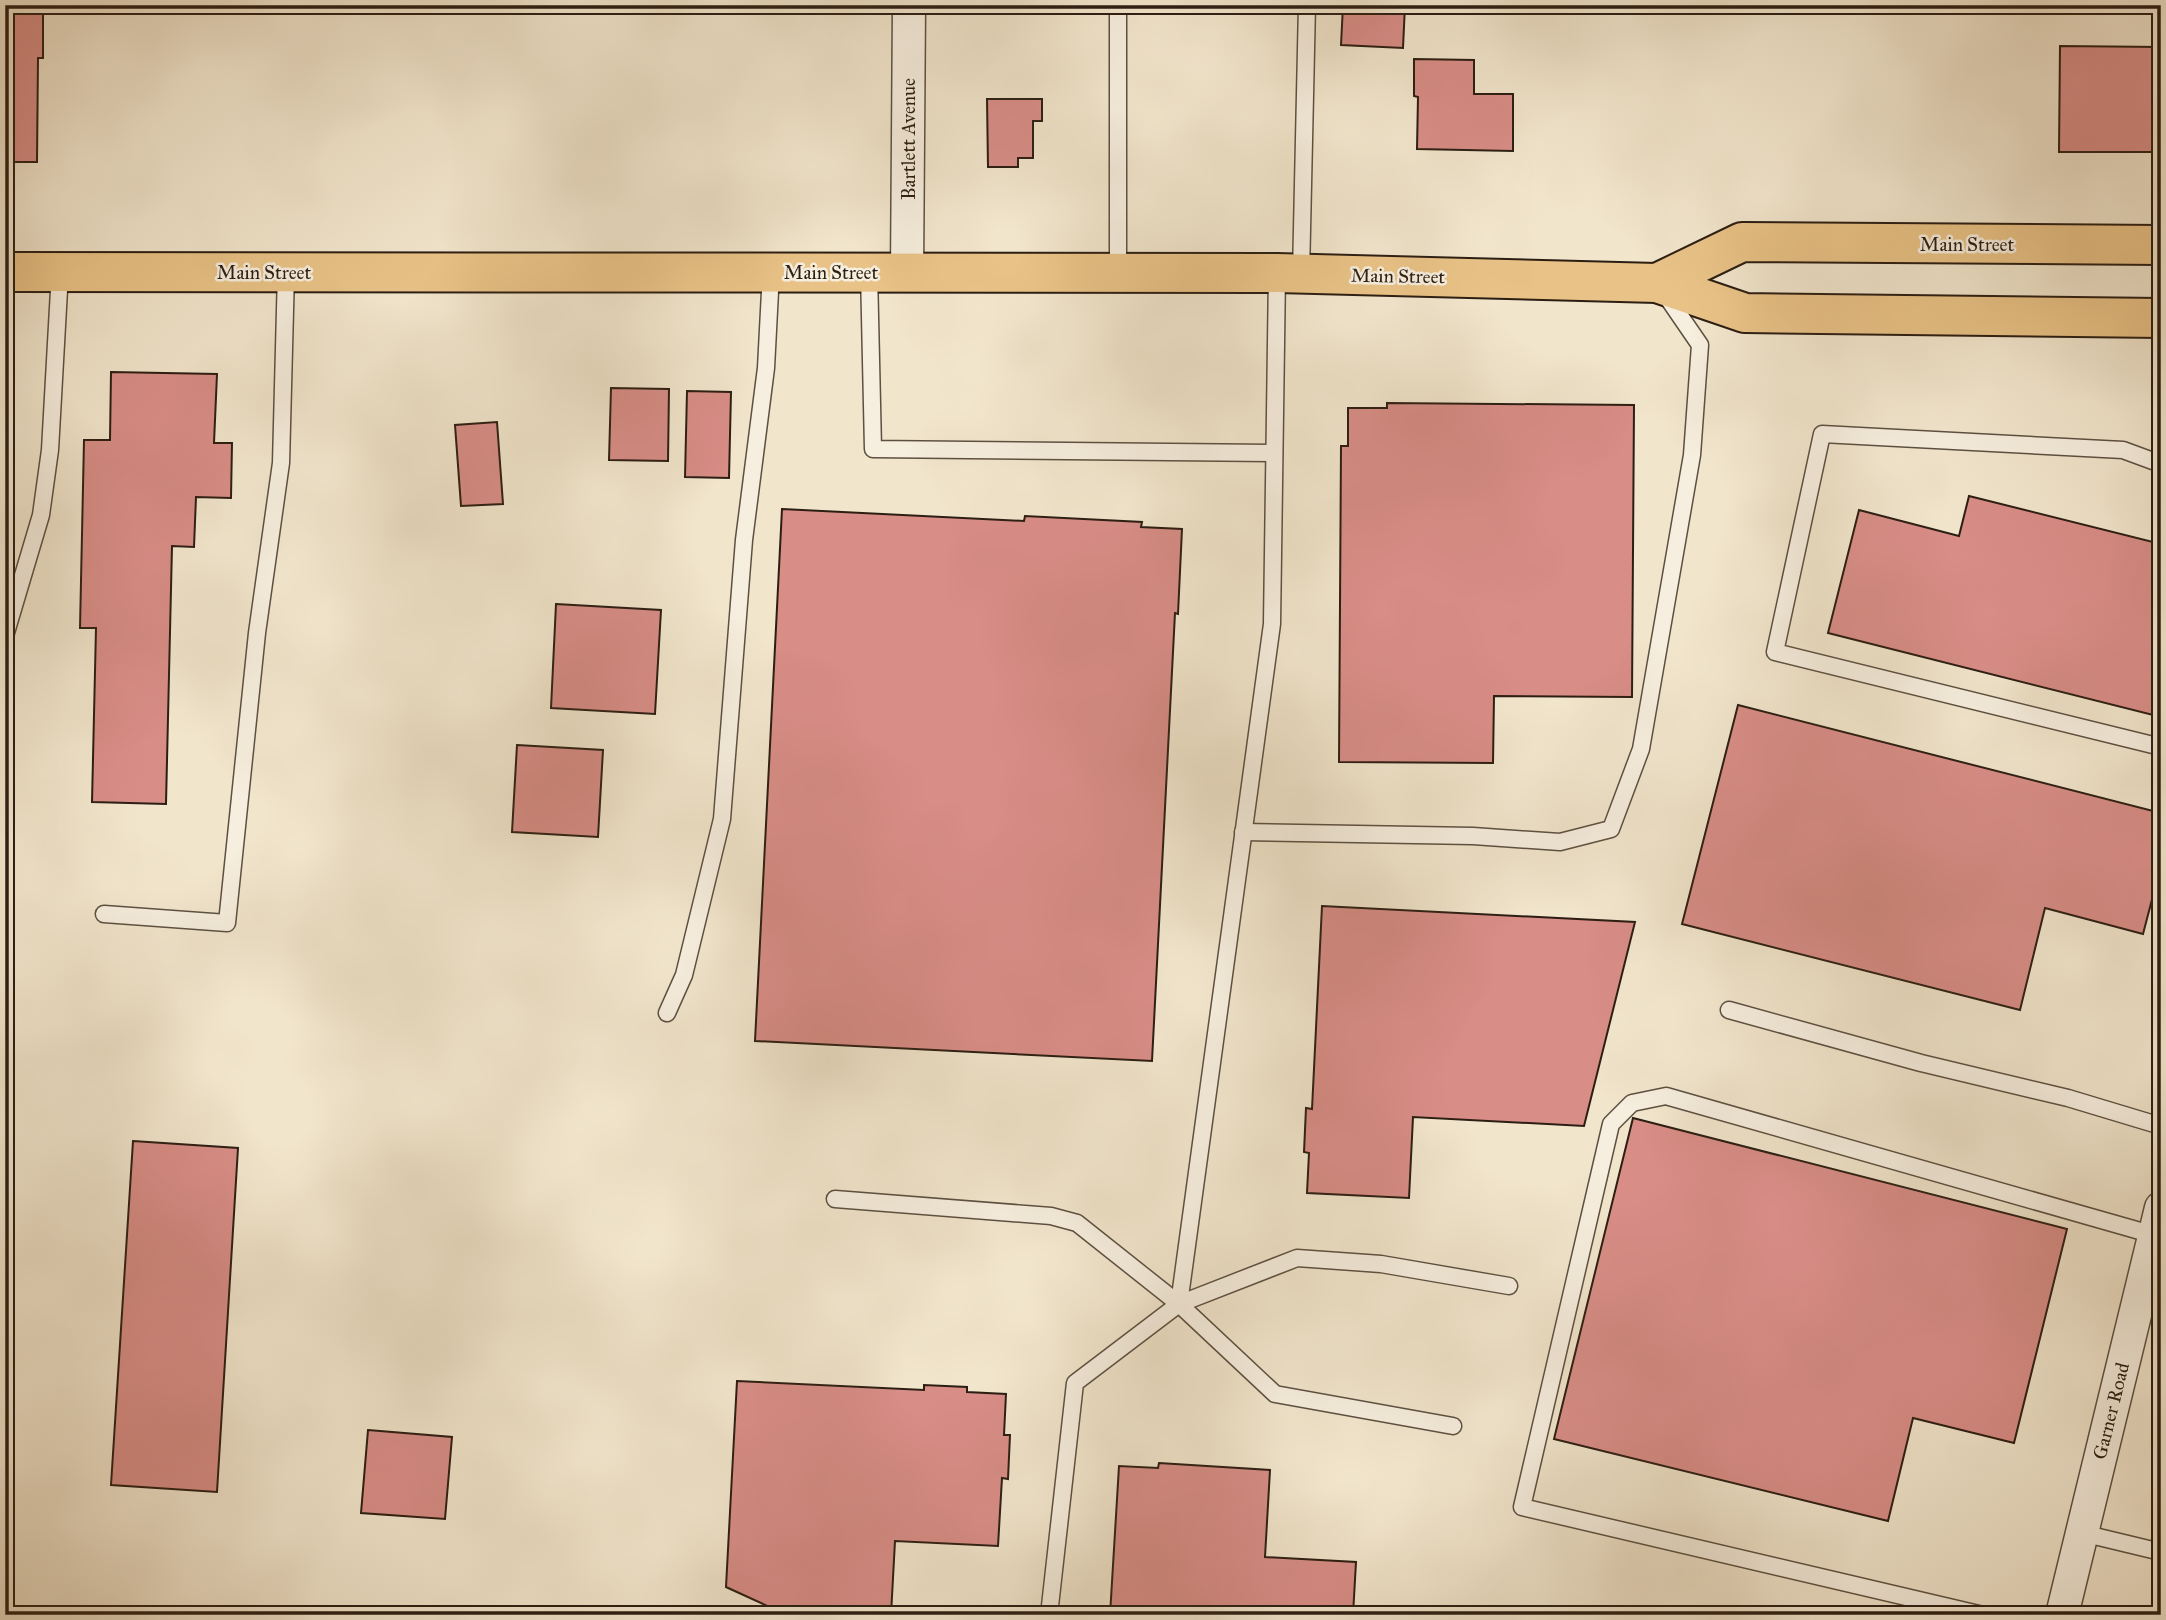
<svg xmlns="http://www.w3.org/2000/svg" width="2166" height="1620" font-family="'IM FELL Great Primer',serif">
<style>
.building{fill:#d88d87;stroke:#2c1e13;stroke-width:2}
.lines{fill:none;stroke-linecap:round;stroke-linejoin:round}
.service-casing{stroke:#5d5041;stroke-width:19}
.minor-casing{stroke:#5d5041;stroke-width:35}
.primary-casing{stroke:#2c1e13;stroke-width:42}
.service{stroke:#f6eede;stroke-width:16}
.minor{stroke:#f6eede;stroke-width:32}
.primary{stroke:#e8c286;stroke-width:38}
.labels{text-anchor:middle;dominant-baseline:central;stroke-width:5;stroke-linejoin:round;paint-order:stroke}
.street-label{font-size:19px;fill:#2c1e13;stroke:#f6eede}
</style>
<rect width="100%" height="100%" fill="#f1e5cc"/>
<filter id="stains"><feTurbulence type="fractalNoise" baseFrequency=".00286" numOctaves="4"/><feColorMatrix values="0 0 0 0 .2 0 0 0 0 .09 0 0 0 0 .02 0 0 0 .5 -.17"/></filter>
<radialGradient id="worn" r=".72"><stop offset=".6" stop-color="#630" stop-opacity="0"/><stop offset="1" stop-color="#630" stop-opacity=".3"/></radialGradient>
<g class="building">
<path d="M5 5H43V58H38L37 162H5Z"/>
<path d="M1343 5H1405L1403 48 1341 45Z"/>
<path d="M2060 46 2161 47V152H2059Z"/>
<path d="M1414 59 1474 60V94H1513V151L1417 149 1418 97 1414 96Z"/>
<path d="M987 99H1042V121H1033V158H1018V167H988Z"/>
<path d="M111 372 217 374 214 443H232L231 498 196 497 194 547 172 546 166 804 92 802 96 628H80L84 440H110Z"/>
<path d="M611 388 669 389 668 461 609 460Z"/>
<path d="M687 391 731 392 729 478 685 477Z"/>
<path d="M1387 403 1634 405 1632 697 1494 696 1493 763 1339 762 1341 446H1348V408H1387Z"/>
<path d="M497 422 503 504 461 506 455 425Z"/>
<path d="M1969 496 2161 544V717L1828 633 1859 510 1959 536Z"/>
<path d="M782 509 1024 521 1025 516 1142 522 1141 527 1182 529 1178 614 1175 613 1152 1061 755 1041Z"/>
<path d="M556 604 661 610 655 714 551 708Z"/>
<path d="M1738 705 2161 813V865L2143 934 2045 908 2020 1010 1682 924Z"/>
<path d="M517 745 603 750 598 837 512 832Z"/>
<path d="M1322 906 1635 922 1584 1126 1413 1117 1409 1198 1307 1193 1309 1153 1304 1152 1306 1108 1312 1109Z"/>
<path d="M1633 1118 2067 1229 2014 1443 1913 1418 1888 1521 1554 1439Z"/>
<path d="M133 1141 238 1148 217 1492 111 1485Z"/>
<path d="M737 1381 924 1390V1385L967 1387V1392L1006 1394 1004 1435H1010L1008 1479 1002 1478 998 1546 895 1541 891 1615H787L726 1587Z"/>
<path d="M368 1430 452 1437 445 1519 361 1513Z"/>
<path d="M1159 1463 1270 1470 1265 1557 1356 1562 1353 1615H1110L1119 1466 1158 1468Z"/>
</g>
<g class="lines">
<defs>
<g id="service">
<path d="M869 272 873 449 1274 453"/>
<path d="M1118 272V5"/>
<path d="M1301 274 1307 5"/>
<path d="M2161 464 2123 450 1822 434 1775 652 2161 747"/>
<path d="M5 636 41 515 50 450 60 272"/>
<path d="M1243 832 1473 836 1560 842 1611 829 1641 749 1692 455 1700 345 1665 294"/>
<path d="M104 914 227 923 257 633 281 463 286 272"/>
<path d="M1729 1010 1921 1063 2068 1098 2161 1126"/>
<path d="M667 1013 684 975 722 819 744 540 766 368 771 272"/>
<path d="M835 1199 1051 1216 1077 1223 1179 1304 1275 1394 1453 1426"/>
<path d="M1179 1304 1297 1258 1381 1264 1509 1286"/>
<path d="M2082 1533 2161 1552"/>
<path d="M1049 1615 1075 1383 1179 1304 1272 624 1277 273"/>
<path d="M1983 1615 1522 1507 1611 1124 1632 1103 1666 1096 2154 1235"/>
</g>
<g id="minor">
<path d="M907 273 909 5"/>
<path d="M2062 1615 2161 1208"/>
</g>
<g id="primary">
<path d="M5 272 1277 273 1657 283 1745 313 2161 318"/>
<path d="M1657 283 1742 242 2161 245"/>
</g>
</defs>
<use href="#service" class="service-casing"/>
<use href="#minor" class="minor-casing"/>
<use href="#primary" class="primary-casing"/>
<use href="#service" class="service"/>
<use href="#minor" class="minor"/>
<use href="#primary" class="primary"/>
</g>
<g class="labels">
<g class="street-label">
<text transform="translate(908 139) rotate(-90)">Bartlett Avenue</text>
<text x="1967" y="244">Main Street</text>
<text x="264" y="272">Main Street</text>
<text x="831" y="272">Main Street</text>
<text transform="translate(1398 276) rotate(1)">Main Street</text>
<text transform="translate(2111 1411) rotate(-76)">Garner Road</text>
</g>
</g>
<rect width="2166" height="1620" fill="none" stroke="#f1e5cc" stroke-width="28"/>
<rect x="7" y="7" width="2152" height="1606" fill="none" stroke="#2c1e13" stroke-width="3.5"/>
<rect x="14" y="14" width="2138" height="1592" fill="none" stroke="#2c1e13" stroke-width="2"/>
<rect width="100%" height="100%" filter="url(#stains)"/>
<rect width="100%" height="100%" fill="url(#worn)"/>
</svg>
